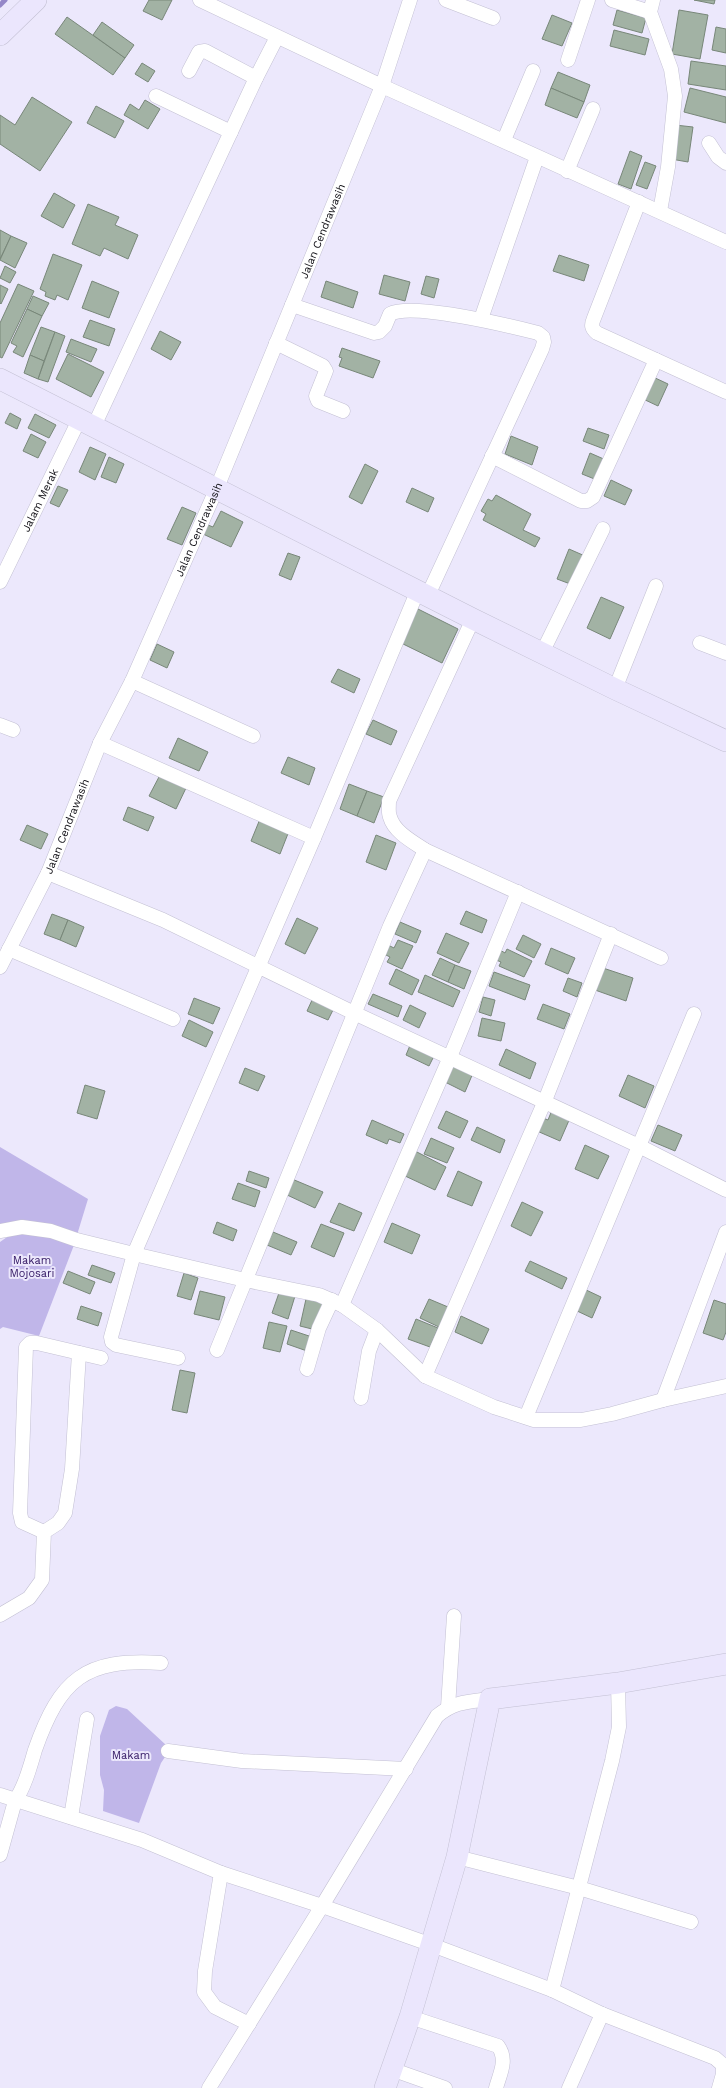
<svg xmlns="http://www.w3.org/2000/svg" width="726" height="2088" font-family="'Work Sans',sans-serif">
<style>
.green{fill:#c0b6e9}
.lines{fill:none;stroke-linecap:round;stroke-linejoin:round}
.stream{stroke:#9587c8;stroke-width:5}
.building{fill:#a2b2a4;stroke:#788779}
.street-casing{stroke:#c3c0d3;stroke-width:15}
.secondary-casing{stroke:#c3c0d3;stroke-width:22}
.street{stroke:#fff;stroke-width:14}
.secondary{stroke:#ebe6fd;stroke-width:21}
.labels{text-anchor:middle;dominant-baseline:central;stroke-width:4;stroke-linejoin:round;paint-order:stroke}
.street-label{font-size:11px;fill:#111016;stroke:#ece8fc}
.park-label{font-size:11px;fill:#321763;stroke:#ece8fc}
</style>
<rect width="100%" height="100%" fill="#ece8fc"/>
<g class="green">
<path d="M0 1147 88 1199 77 1235C52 1225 27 1216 0 1227Z"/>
<path d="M24 1233 48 1237 74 1245 39 1336 3 1327 0 1329V1242L10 1235Z"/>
<path d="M116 1706 127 1709 166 1745 167 1754 161 1763 139 1823 103 1811 104 1790 100 1775V1736L109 1710Z"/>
</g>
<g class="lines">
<path class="stream" d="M0 5 5 0"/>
</g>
<g class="building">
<path d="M149 0H172L162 20 143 11Z"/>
<path d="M694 0H715L714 4Z"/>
<path d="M617 10 646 18 642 33 613 25Z"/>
<path d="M679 10 708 15 700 59 672 54Z"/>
<path d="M552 15 572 23 562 46 542 39Z"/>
<path d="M67 17 125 58 113 75 55 34Z"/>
<path d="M102 22 134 45 125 58 93 35Z"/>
<path d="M716 27 726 29V53L712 50Z"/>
<path d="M614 30 649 39 645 55 610 46Z"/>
<path d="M691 61 726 66V90L688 84Z"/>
<path d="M142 63 155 71 148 82 135 74Z"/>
<path d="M558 72 590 85 584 102 551 88Z"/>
<path d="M551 88 584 102 577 118 545 105Z"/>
<path d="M690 88 726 97V123L684 112Z"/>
<path d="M32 97 72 122 40 171 0 144V115L15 125Z"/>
<path d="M145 100 160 109 148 129 124 115 130 104 139 110Z"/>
<path d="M96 106 124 121 115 138 87 123Z"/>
<path d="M675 125 693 127 688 162 671 159Z"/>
<path d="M630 151 642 156 631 189 618 184Z"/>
<path d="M645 162 656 166 647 189 636 185Z"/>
<path d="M54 193 75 205 63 228 41 216Z"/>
<path d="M88 204 119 217 115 225 138 235 128 259 104 248 100 256 72 244Z"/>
<path d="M0 230 11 236 0 259Z"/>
<path d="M11 236 27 243 15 268 0 260Z"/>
<path d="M53 254 82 265 68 300 57 295 55 300 45 296 46 292 40 289Z"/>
<path d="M559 255 589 265 584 281 553 271Z"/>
<path d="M5 266 16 272 10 283 0 278Z"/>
<path d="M384 275 410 282 405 301 379 294Z"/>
<path d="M426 276 439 279 434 298 421 294Z"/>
<path d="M92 281 119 292 109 318 82 308Z"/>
<path d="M326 281 358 292 353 308 321 297Z"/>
<path d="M18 284 34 291 2 358 0 357V323Z"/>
<path d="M0 285 8 289 1 304 0 303Z"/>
<path d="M33 296 49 303 42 316 27 309Z"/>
<path d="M27 309 42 316 23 357 13 352 17 346 11 343Z"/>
<path d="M90 320 115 329 109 346 83 337Z"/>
<path d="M41 327 55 332 44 361 30 355Z"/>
<path d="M160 331 181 342 171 360 151 349Z"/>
<path d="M55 332 65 336 48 382 38 379Z"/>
<path d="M71 339 97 349 91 362 66 352Z"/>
<path d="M342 348 380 361 373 378 339 366 342 358 339 357Z"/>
<path d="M68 354 104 372 91 397 56 379Z"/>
<path d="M30 355 44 361 38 379 24 373Z"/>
<path d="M651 376 668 384 658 406 641 398Z"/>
<path d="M10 413 21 419 17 429 5 423Z"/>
<path d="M35 414 56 425 49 438 28 428Z"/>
<path d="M588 428 609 435 604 449 583 441Z"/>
<path d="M31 434 46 442 38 458 23 451Z"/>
<path d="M511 436 538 447 532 465 505 454Z"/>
<path d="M90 447 106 454 95 480 79 472Z"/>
<path d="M590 453 606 460 597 480 582 474Z"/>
<path d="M109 457 124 464 116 483 101 477Z"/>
<path d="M365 464 378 471 362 504 349 497Z"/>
<path d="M611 480 632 490 625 505 604 496Z"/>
<path d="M58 486 68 490 59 507 50 503Z"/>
<path d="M412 488 434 498 428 512 406 502Z"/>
<path d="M496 495 531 514 523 530 540 538 535 547 483 520 486 514 481 511 488 499 492 501Z"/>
<path d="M182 507 196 513 182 545 167 539Z"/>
<path d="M221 511 243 522 231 547 203 534 208 525 213 527Z"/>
<path d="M569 549 585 556 573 585 557 579Z"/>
<path d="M288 553 300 557 291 580 279 575Z"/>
<path d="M601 597 624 607 610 639 587 628Z"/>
<path d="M416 608 458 629 442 663 399 642Z"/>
<path d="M157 644 174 652 167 668 150 660Z"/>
<path d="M338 669 360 679 354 693 331 682Z"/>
<path d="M373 720 397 731 391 745 366 734Z"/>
<path d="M178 738 208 752 199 771 169 758Z"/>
<path d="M288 757 315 768 309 785 281 773Z"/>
<path d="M160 775 186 788 176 809 149 796Z"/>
<path d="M349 784 367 791 357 816 340 809Z"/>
<path d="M367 791 384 797 374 823 357 816Z"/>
<path d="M128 807 154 817 148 831 123 820Z"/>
<path d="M260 819 289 831 280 854 251 841Z"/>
<path d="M27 825 48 834 41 849 20 840Z"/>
<path d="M376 835 396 843 386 870 366 862Z"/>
<path d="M466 911 487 920 482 933 460 924Z"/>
<path d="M52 914 68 920 60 940 44 934Z"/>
<path d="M297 918 318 928 305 954 285 944Z"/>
<path d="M68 920 84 927 76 947 60 940Z"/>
<path d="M400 922 421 931 416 943 395 934Z"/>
<path d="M446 933 469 943 459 963 437 953Z"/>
<path d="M523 935 541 944 534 958 516 949Z"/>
<path d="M398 940 413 946 402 969 387 962 390 957 384 954 388 945 394 948Z"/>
<path d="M551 948 575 958 568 974 545 964Z"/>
<path d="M507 949 532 961 524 977 499 966 501 962 496 960 500 950 505 953Z"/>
<path d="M440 958 455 965 448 982 432 975Z"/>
<path d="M455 965 471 971 464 989 448 982Z"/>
<path d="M603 968 633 978 626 1001 595 990Z"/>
<path d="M396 969 419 980 412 995 389 984Z"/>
<path d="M494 972 530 985 525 1000 489 986Z"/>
<path d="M425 975 460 991 453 1007 418 992Z"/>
<path d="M568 978 582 983 577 997 563 991Z"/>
<path d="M373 994 402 1006 398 1017 368 1004Z"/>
<path d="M483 997 495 1000 491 1016 479 1012Z"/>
<path d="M194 998 220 1008 213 1024 188 1014Z"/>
<path d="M313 998 334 1008 328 1020 307 1011Z"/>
<path d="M543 1004 570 1014 564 1029 537 1019Z"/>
<path d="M410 1005 426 1013 419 1028 403 1020Z"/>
<path d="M482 1018 505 1023 501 1041 478 1036Z"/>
<path d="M189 1020 213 1032 206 1047 182 1036Z"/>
<path d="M411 1043 435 1054 429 1066 406 1055Z"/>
<path d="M506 1049 536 1063 530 1079 499 1065Z"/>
<path d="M451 1063 473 1073 465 1092 443 1081Z"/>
<path d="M245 1068 265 1076 258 1091 239 1083Z"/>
<path d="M628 1075 654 1086 645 1108 619 1096Z"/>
<path d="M85 1085 105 1091 97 1119 77 1113Z"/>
<path d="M552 1110 570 1118 560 1141 537 1131 543 1118 548 1120Z"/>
<path d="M446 1111 468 1121 460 1138 438 1128Z"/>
<path d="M372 1120 404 1134 400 1143 389 1139 387 1144 366 1135Z"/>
<path d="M658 1125 682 1135 675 1151 651 1141Z"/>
<path d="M477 1127 505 1140 500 1153 471 1140Z"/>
<path d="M431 1138 454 1148 447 1163 424 1154Z"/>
<path d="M585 1145 609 1156 598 1179 575 1169Z"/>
<path d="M415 1151 446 1167 435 1190 403 1175Z"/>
<path d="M249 1171 269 1178 266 1188 246 1181Z"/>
<path d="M458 1171 482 1182 472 1206 447 1196Z"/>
<path d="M292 1179 323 1192 315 1208 285 1194Z"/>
<path d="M238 1183 260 1191 255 1207 232 1199Z"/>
<path d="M522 1202 543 1212 531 1236 511 1226Z"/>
<path d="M339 1203 362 1213 354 1231 330 1222Z"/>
<path d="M217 1222 237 1230 233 1241 213 1233Z"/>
<path d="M392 1223 420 1235 412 1254 384 1242Z"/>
<path d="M321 1224 344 1233 334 1257 311 1247Z"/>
<path d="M273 1232 297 1242 291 1255 267 1245Z"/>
<path d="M530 1261 567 1278 562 1289 525 1271Z"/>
<path d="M92 1265 115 1273 111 1283 88 1275Z"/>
<path d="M68 1271 95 1282 90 1294 63 1283Z"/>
<path d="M184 1273 198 1278 191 1300 177 1296Z"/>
<path d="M584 1289 601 1297 592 1318 575 1310Z"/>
<path d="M280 1290 295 1296 288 1319 272 1313Z"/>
<path d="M200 1291 225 1297 219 1320 194 1314Z"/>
<path d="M306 1299 323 1303 316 1330 300 1326Z"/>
<path d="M429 1299 448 1307 439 1327 420 1318Z"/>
<path d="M714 1300 726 1304V1332L723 1340 703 1333Z"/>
<path d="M81 1306 102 1313 98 1326 77 1319Z"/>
<path d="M461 1316 489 1329 482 1344 455 1332Z"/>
<path d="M416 1319 438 1328 430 1347 408 1339Z"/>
<path d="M269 1322 287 1326 280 1352 263 1348Z"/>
<path d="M291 1330 312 1337 307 1351 287 1344Z"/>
<path d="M180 1370 195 1373 187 1413 172 1410Z"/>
</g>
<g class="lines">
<defs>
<g id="street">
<path d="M200 0 382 86 410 0"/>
<path d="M446 0 493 18"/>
<path d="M612 0 650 12"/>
<path d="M653 0 650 12 671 69 675 96 668 167 660 211"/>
<path d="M568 60 588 0"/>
<path d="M189 71 199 52 205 51 256 78"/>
<path d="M156 96 231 132"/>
<path d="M504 140 533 71"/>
<path d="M709 143 718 157 726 163"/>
<path d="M567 171 593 109"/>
<path d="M639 202 594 318C591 325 591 328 597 333L726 392"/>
<path d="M292 305 374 333 379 332 385 326 390 314C412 302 510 326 538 333L543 337 544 342 542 349 428 595"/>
<path d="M481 319 537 157"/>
<path d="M276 343 323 366 326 371 316 396 318 401 343 411"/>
<path d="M94 426 256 78 277 37"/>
<path d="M492 456 581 501H587L593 497 656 360"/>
<path id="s1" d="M0 582 80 418"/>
<path d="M473 619 389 801C389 806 388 813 390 817 394 832 413 842 425 850L661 958"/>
<path d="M700 643 726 653"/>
<path d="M542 653 603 529"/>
<path d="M132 681 253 736"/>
<path d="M615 689 656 586"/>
<path d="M0 725 13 730"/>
<path d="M100 743 314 838"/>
<path d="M48 873 163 920 354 1013 639 1146 726 1190"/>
<path d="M9 949 173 1019"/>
<path id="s2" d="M0 967 48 873 100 743 132 681 216 490 382 86 726 242"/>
<path d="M0 1231 22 1227 51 1231 77 1240 134 1254 245 1280 319 1295 342 1305 377 1330 425 1376 494 1407 534 1420H581L612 1414 663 1400 726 1386"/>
<path d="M342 1305 450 1057 518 892"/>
<path d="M217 1350 390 926 425 850"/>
<path d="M178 1358 116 1345 112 1342 111 1337 134 1254 314 838 418 590"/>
<path d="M307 1369 319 1328 332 1300"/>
<path d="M425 1376 544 1103 611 934"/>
<path d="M361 1398 369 1351 377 1330"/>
<path d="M663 1400 726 1232"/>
<path d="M526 1417 694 1014"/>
<path d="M44 1532 22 1522 20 1513 26 1347 30 1343H37L101 1358"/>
<path d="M0 1615 29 1598 42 1580 44 1532 58 1523 65 1513 72 1469 79 1353"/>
<path d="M490 1699C468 1702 455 1701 437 1716L322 1906 432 1945 552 1990 602 2014 715 2058 723 2065V2074L719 2088"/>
<path d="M448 1707 454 1616"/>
<path d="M168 1751 242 1761 406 1769"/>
<path d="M0 1795 142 1840 221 1873 322 1906 209 2088"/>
<path d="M71 1817 87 1719"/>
<path d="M0 1855 15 1801C25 1786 30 1767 35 1750 60 1679 85 1658 161 1663"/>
<path d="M457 1857 579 1888 691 1922"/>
<path d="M221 1873 205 1971 204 1992 215 2007 249 2024"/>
<path d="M552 1990 612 1761 619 1727 618 1683"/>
<path d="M410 2017 498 2046C508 2060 500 2073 496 2088"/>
<path d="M391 2069 445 2088"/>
<path d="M569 2088 602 2014"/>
</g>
<g id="secondary">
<path d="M0 35 36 0"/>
<path d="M0 379 473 619 615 689 726 741"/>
<path d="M385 2088 410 2017 457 1857 490 1699 618 1683 726 1664"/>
</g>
</defs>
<use href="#street" class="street-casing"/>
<use href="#secondary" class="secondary-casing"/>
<use href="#street" class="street"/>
<use href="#secondary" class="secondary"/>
</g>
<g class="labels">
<g class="street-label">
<text stroke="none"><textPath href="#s2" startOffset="804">Jalan Cendrawasih</textPath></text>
<text stroke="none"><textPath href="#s1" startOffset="91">Jalam Merak</textPath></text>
<text stroke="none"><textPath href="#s2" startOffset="481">Jalan Cendrawasih</textPath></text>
<text stroke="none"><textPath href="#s2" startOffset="156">Jalan Cendrawasih</textPath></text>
</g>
<g class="park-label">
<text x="32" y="1260">Makam<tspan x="32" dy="13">Mojosari</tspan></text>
<text x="131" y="1755">Makam</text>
</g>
</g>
</svg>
